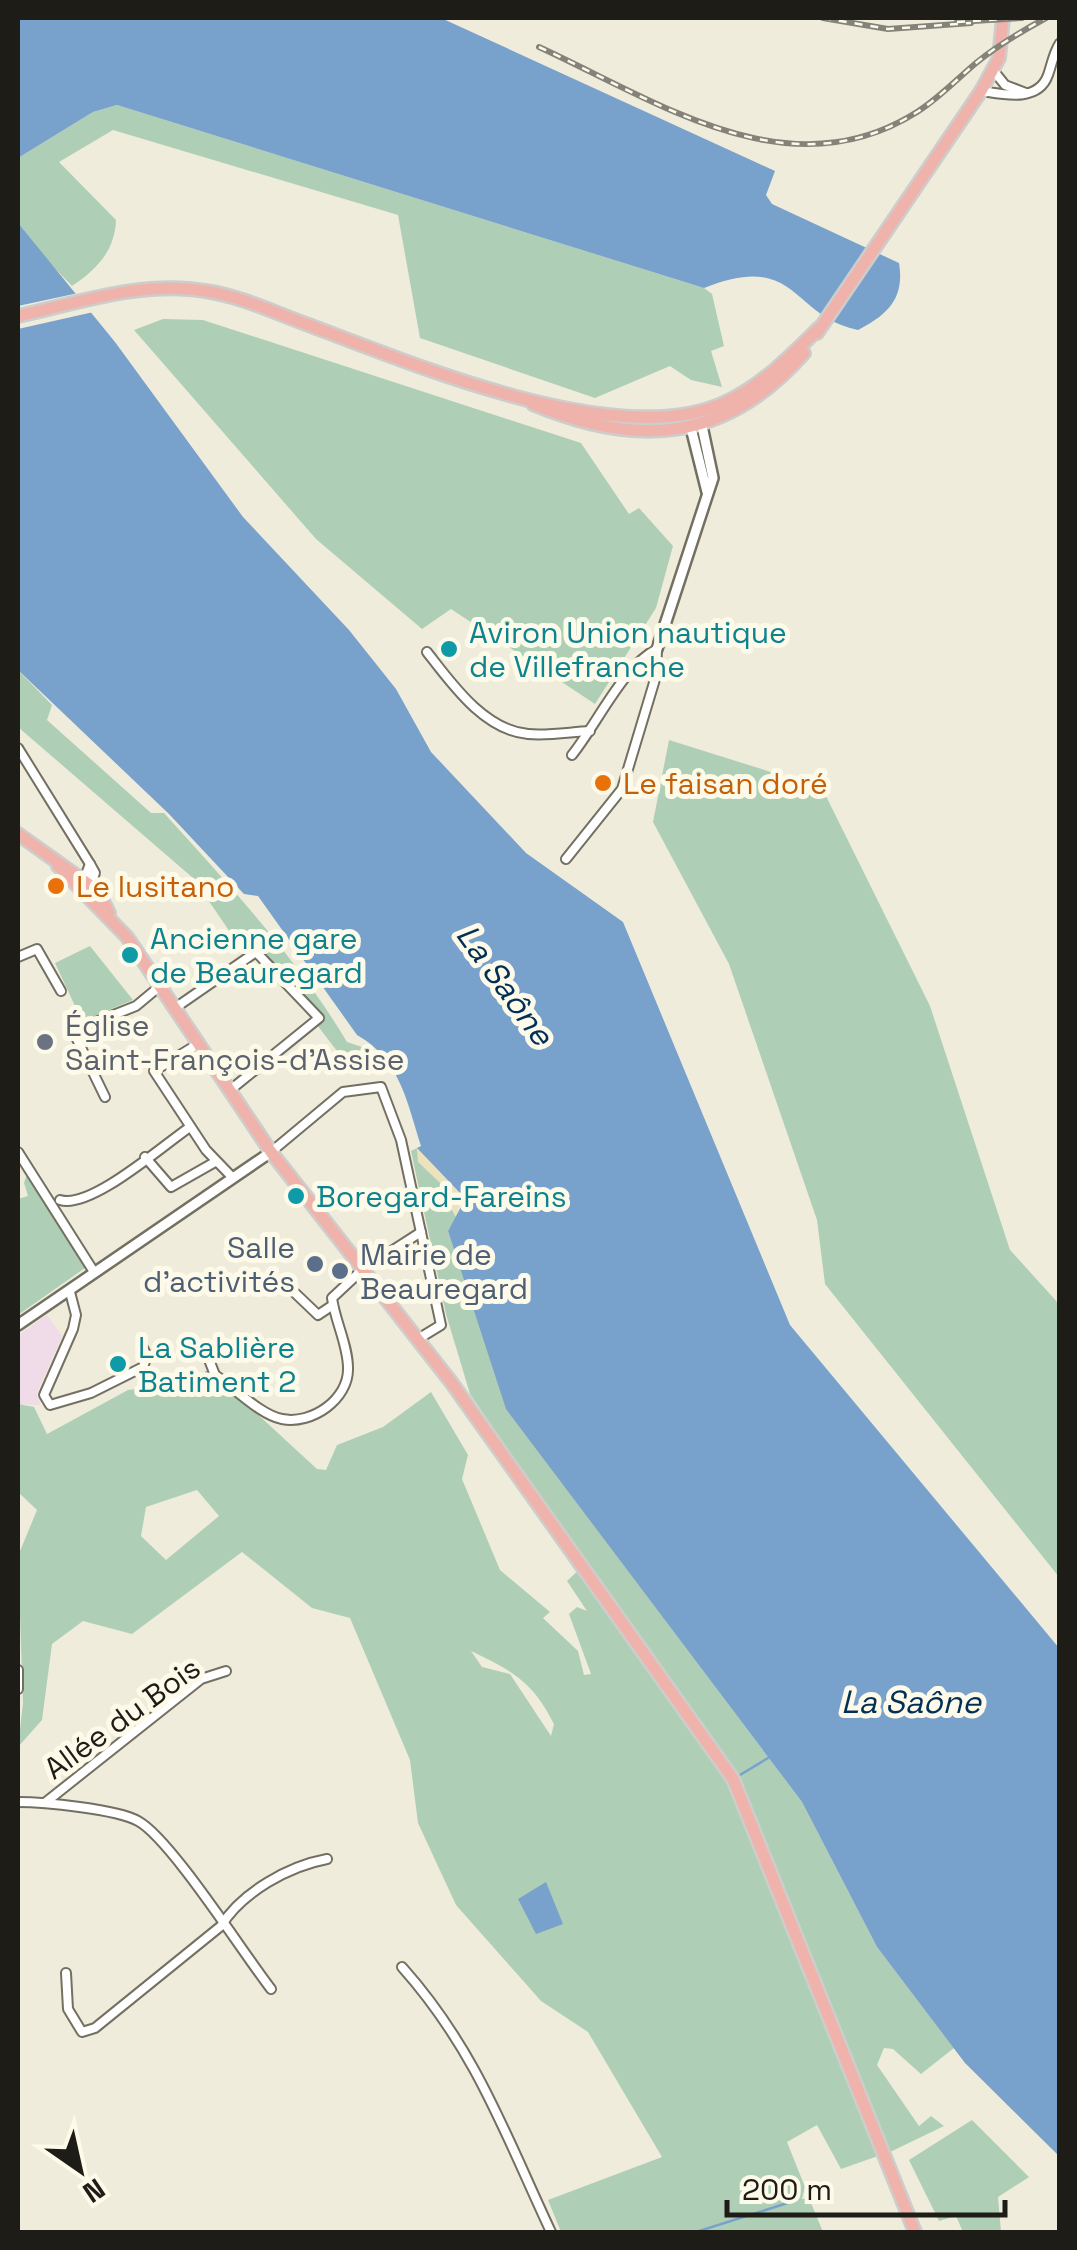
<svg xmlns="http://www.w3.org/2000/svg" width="1077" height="2250" font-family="'Space Grotesk',sans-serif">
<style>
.education{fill:#f0dbe9}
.green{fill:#aecfb6;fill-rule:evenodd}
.sand{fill:#ece2bd}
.water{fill:#78a1cc}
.pier{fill:#efecdc}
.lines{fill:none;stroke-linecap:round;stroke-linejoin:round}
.stream{stroke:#78a1cc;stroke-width:2.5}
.minor-casing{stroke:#737062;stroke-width:12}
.tertiary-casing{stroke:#737062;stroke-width:14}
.primary-casing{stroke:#cdcdcc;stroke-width:16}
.minor{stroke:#fff;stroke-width:8}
.tertiary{stroke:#fff;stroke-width:9}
.primary{stroke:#efb3ab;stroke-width:11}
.rail-casing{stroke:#858379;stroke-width:6}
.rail{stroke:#fdfae9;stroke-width:2.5;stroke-dasharray:8;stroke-linecap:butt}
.culture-dot{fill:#0f9aa8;stroke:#fdfae9;stroke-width:4}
.food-dot{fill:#e8710a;stroke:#fdfae9;stroke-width:4}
.worship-dot{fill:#6b7280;stroke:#fdfae9;stroke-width:4}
.service-dot{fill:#5c6f8a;stroke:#fdfae9;stroke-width:4}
.labels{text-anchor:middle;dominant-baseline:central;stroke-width:10;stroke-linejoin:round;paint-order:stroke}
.culture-label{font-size:30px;fill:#0d838f;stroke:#fdfae9;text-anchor:start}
.food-label{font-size:30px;fill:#c56008;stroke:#fdfae9;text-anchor:start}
.worship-label{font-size:30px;fill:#5b616d;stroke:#fdfae9;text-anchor:start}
.service-label{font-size:30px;fill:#4e5e75;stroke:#fdfae9;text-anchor:end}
.street-label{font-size:30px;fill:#1d1c17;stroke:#fdfae9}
.water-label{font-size:32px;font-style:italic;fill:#002f57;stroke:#fdfae9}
</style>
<rect width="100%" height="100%" fill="#efecdc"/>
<path class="education" d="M47 1315 62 1336 37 1393 40 1405 18 1404V1335Z"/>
<g class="green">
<path d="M117 105 704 288 712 294 724 346 711 351 722 387 691 380 670 366 595 398 420 338 398 215 113 130 59 162 116 220C115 251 96 270 72 286L30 243 18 223V158L93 112Z"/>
<path d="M163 319 203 320 581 443 629 514 639 508 673 546 656 608 595 704 451 609 422 629 316 539 134 330Z"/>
<path d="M18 670 52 705 47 720 151 813H164C230 886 297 958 347 1042L374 1051 353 1072 314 1021 318 1018 257 952 245 954 193 878 18 727Z"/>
<path d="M669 740 822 788 930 1006 1010 1250 1059 1304V1577L825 1284 817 1220 729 964 653 822Z"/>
<path d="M90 946 133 1000 82 1021 55 963Z"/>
<path d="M417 1148 419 1162 454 1196 451 1208 456 1217 448 1231 507 1409 802 1802 877 1947 954 2048 921 2074 893 2049 884 2048 877 2065 919 2126 931 2116 944 2126 888 2153 875 2144 878 2156 841 2169 817 2125 787 2142 805 2187 802 2199 809 2198 823 2232H561L548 2200 662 2157 588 2032 541 2001 456 1905 418 1823 410 1760 350 1618 312 1608 242 1552 132 1634 83 1621 52 1644 42 1720 18 1747 23 1703 18 1556 37 1510 18 1492V1404L34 1407 47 1434 128 1390 218 1378 317 1469 326 1470 337 1445 383 1427 431 1392 468 1455 462 1479 500 1570 550 1612 543 1618 578 1651 584 1675 591 1674 569 1614 577 1607 587 1611 567 1581 586 1563 470 1394 446 1314 411 1151ZM197 1490 219 1516 166 1560 141 1536 146 1507ZM471 1651C513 1671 533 1682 554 1724L551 1736 510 1674 482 1667Z"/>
<path d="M27 1174 85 1268 18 1315V1199L28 1196 24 1183Z"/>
<path d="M972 2120 1029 2177 998 2197 1001 2232H963L956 2216 939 2221 909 2160Z"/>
</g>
<path class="sand" d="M417 1148 462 1195 456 1217 451 1208 454 1196 418 1162Z"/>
<g class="water">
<path d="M18 18H441L775 171 766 195 772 204 899 263C905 299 887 315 858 330 791 317 798 250 704 288L117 105 93 112 18 158Z"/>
<path d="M18 223 115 342 243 517 349 630 396 689 431 752 526 853 623 922 790 1325 1059 1648V2156L965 2063 877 1947 802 1802 506 1409 448 1231 463 1203 462 1195 417 1148 421 1146C407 1102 400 1059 357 1035L258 896 244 894 169 814 18 670Z"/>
<path d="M546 1882 563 1924 536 1934 518 1899Z"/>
</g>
<path class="pier" d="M83 292 98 311 18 329V306Z"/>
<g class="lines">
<g class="stream">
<path d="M740 1775 768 1758"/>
<path d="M696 2232 794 2201"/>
</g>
<defs>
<g id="minor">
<path d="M993 70 1005 85 1026 93"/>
<path d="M981 91C1003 94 1038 103 1048 75 1052 64 1053 54 1060 43"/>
<path d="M427 652C452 684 484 730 528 734 548 736 570 732 590 731"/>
<path d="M18 748 90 864"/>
<path d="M566 859 622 789 656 676 657 649C624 665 597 724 572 755"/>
<path d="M83 882 90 864 95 873 90 887"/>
<path d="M18 957 37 949 61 991"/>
<path d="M175 1008 256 952 319 1018 229 1091"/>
<path d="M198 1044 154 1071 206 1150 232 1177"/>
<path d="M105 1097 73 1031 136 1006 160 986"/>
<path d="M18 1152 94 1272"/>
<path d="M271 1152 343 1092 381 1087 401 1140 441 1325 418 1339"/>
<path d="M145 1157 171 1187 215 1162"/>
<path d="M60 1200C90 1210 162 1146 190 1127"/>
<path d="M70 1292 76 1315 73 1329 44 1395 50 1405 91 1393 143 1367 147 1356 142 1346"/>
<path d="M295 1293 318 1315 333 1305"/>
<path d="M206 1352 215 1375"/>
<path d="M177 1387 215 1375C234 1387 260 1415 282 1419 312 1425 349 1399 348 1368 348 1345 335 1321 332 1298L362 1270 421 1232"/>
<path d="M18 1670V1689"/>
<path d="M18 1802C43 1802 117 1809 138 1821 170 1838 243 1953 271 1989"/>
<path d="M46 1802 201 1679 226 1671"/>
<path d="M402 1967C476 2050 505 2134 551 2232"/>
<path d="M66 1973 68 2009 82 2032 95 2028 221 1926C242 1892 289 1866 327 1859"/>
</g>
<g id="tertiary">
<path d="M691 428 707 492"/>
<path d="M657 649 713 478 702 426"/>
<path d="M18 1325 271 1152"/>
</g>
<g id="primary">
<path d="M18 316C77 303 144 280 205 291 240 296 273 312 306 324 411 363 618 452 724 403 760 387 791 356 819 328"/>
<path d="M817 333 981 91 999 58 1003 18"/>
<path d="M533 404C638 448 726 442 804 353"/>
<path d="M18 834 98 891 109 913"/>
<path d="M58 866 127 937 271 1152 451 1382 733 1779 915 2232"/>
</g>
</defs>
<use href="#minor" class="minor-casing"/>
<use href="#tertiary" class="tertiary-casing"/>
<use href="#primary" class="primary-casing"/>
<use href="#minor" class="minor"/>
<use href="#tertiary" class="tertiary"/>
<use href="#primary" class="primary"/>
<defs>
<g id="rail">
<path d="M823 18 888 29 971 23"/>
<path d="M957 22 1022 18"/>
<path d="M539 47C659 102 789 193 917 112 938 99 957 79 976 63 998 45 1022 31 1046 18"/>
</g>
</defs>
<use href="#rail" class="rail-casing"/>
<use href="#rail" class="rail"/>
</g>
<g class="culture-dot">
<circle cx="449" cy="649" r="10"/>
<circle cx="130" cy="955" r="10"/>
<circle cx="296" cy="1196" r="10"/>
<circle cx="118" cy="1364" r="10"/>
</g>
<g class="food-dot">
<circle cx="603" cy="783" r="10"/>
<circle cx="56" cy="886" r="10"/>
</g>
<circle class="worship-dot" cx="45" cy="1042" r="10"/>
<g class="service-dot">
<circle cx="315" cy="1264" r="10"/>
<circle cx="340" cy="1271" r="10"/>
</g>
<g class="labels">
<g class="culture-label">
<text x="469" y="632">Aviron Union nautique<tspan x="469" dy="34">de Villefranche</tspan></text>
<text x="150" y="938">Ancienne gare<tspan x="150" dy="34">de Beauregard</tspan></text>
<text x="316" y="1196">Boregard-Fareins</text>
<text x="138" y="1347">La Sablière<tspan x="138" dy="34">Batiment 2</tspan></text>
</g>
<g class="food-label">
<text x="623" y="783">Le faisan doré</text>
<text x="76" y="886">Le lusitano</text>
</g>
<g class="worship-label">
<text x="65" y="1025">Église<tspan x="65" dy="34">Saint-François-d'Assise</tspan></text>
</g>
<g class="service-label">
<text x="295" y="1247">Salle<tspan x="295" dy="34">d'activités</tspan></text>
<text x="360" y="1254" text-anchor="start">Mairie de<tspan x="360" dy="34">Beauregard</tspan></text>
</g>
<g class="street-label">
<text transform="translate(122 1718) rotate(-36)">Allée du Bois</text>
</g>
<g class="water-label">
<text transform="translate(505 985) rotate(54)">La Saône</text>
<text x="911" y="1702">La Saône</text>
</g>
</g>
<rect width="1077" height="2250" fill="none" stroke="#1d1c17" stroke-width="40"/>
<g transform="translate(80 2170) rotate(146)" stroke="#fdfae9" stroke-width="8" paint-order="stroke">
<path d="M0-8L18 38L0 25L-18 38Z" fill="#1d1c17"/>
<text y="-15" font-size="28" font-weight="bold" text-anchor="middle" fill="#1d1c17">N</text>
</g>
<path d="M727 2200v15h278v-15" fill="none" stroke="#1d1c17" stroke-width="5"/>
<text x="742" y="2200" font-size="30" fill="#1d1c17" stroke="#fdfae9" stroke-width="8" paint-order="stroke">200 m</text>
</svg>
